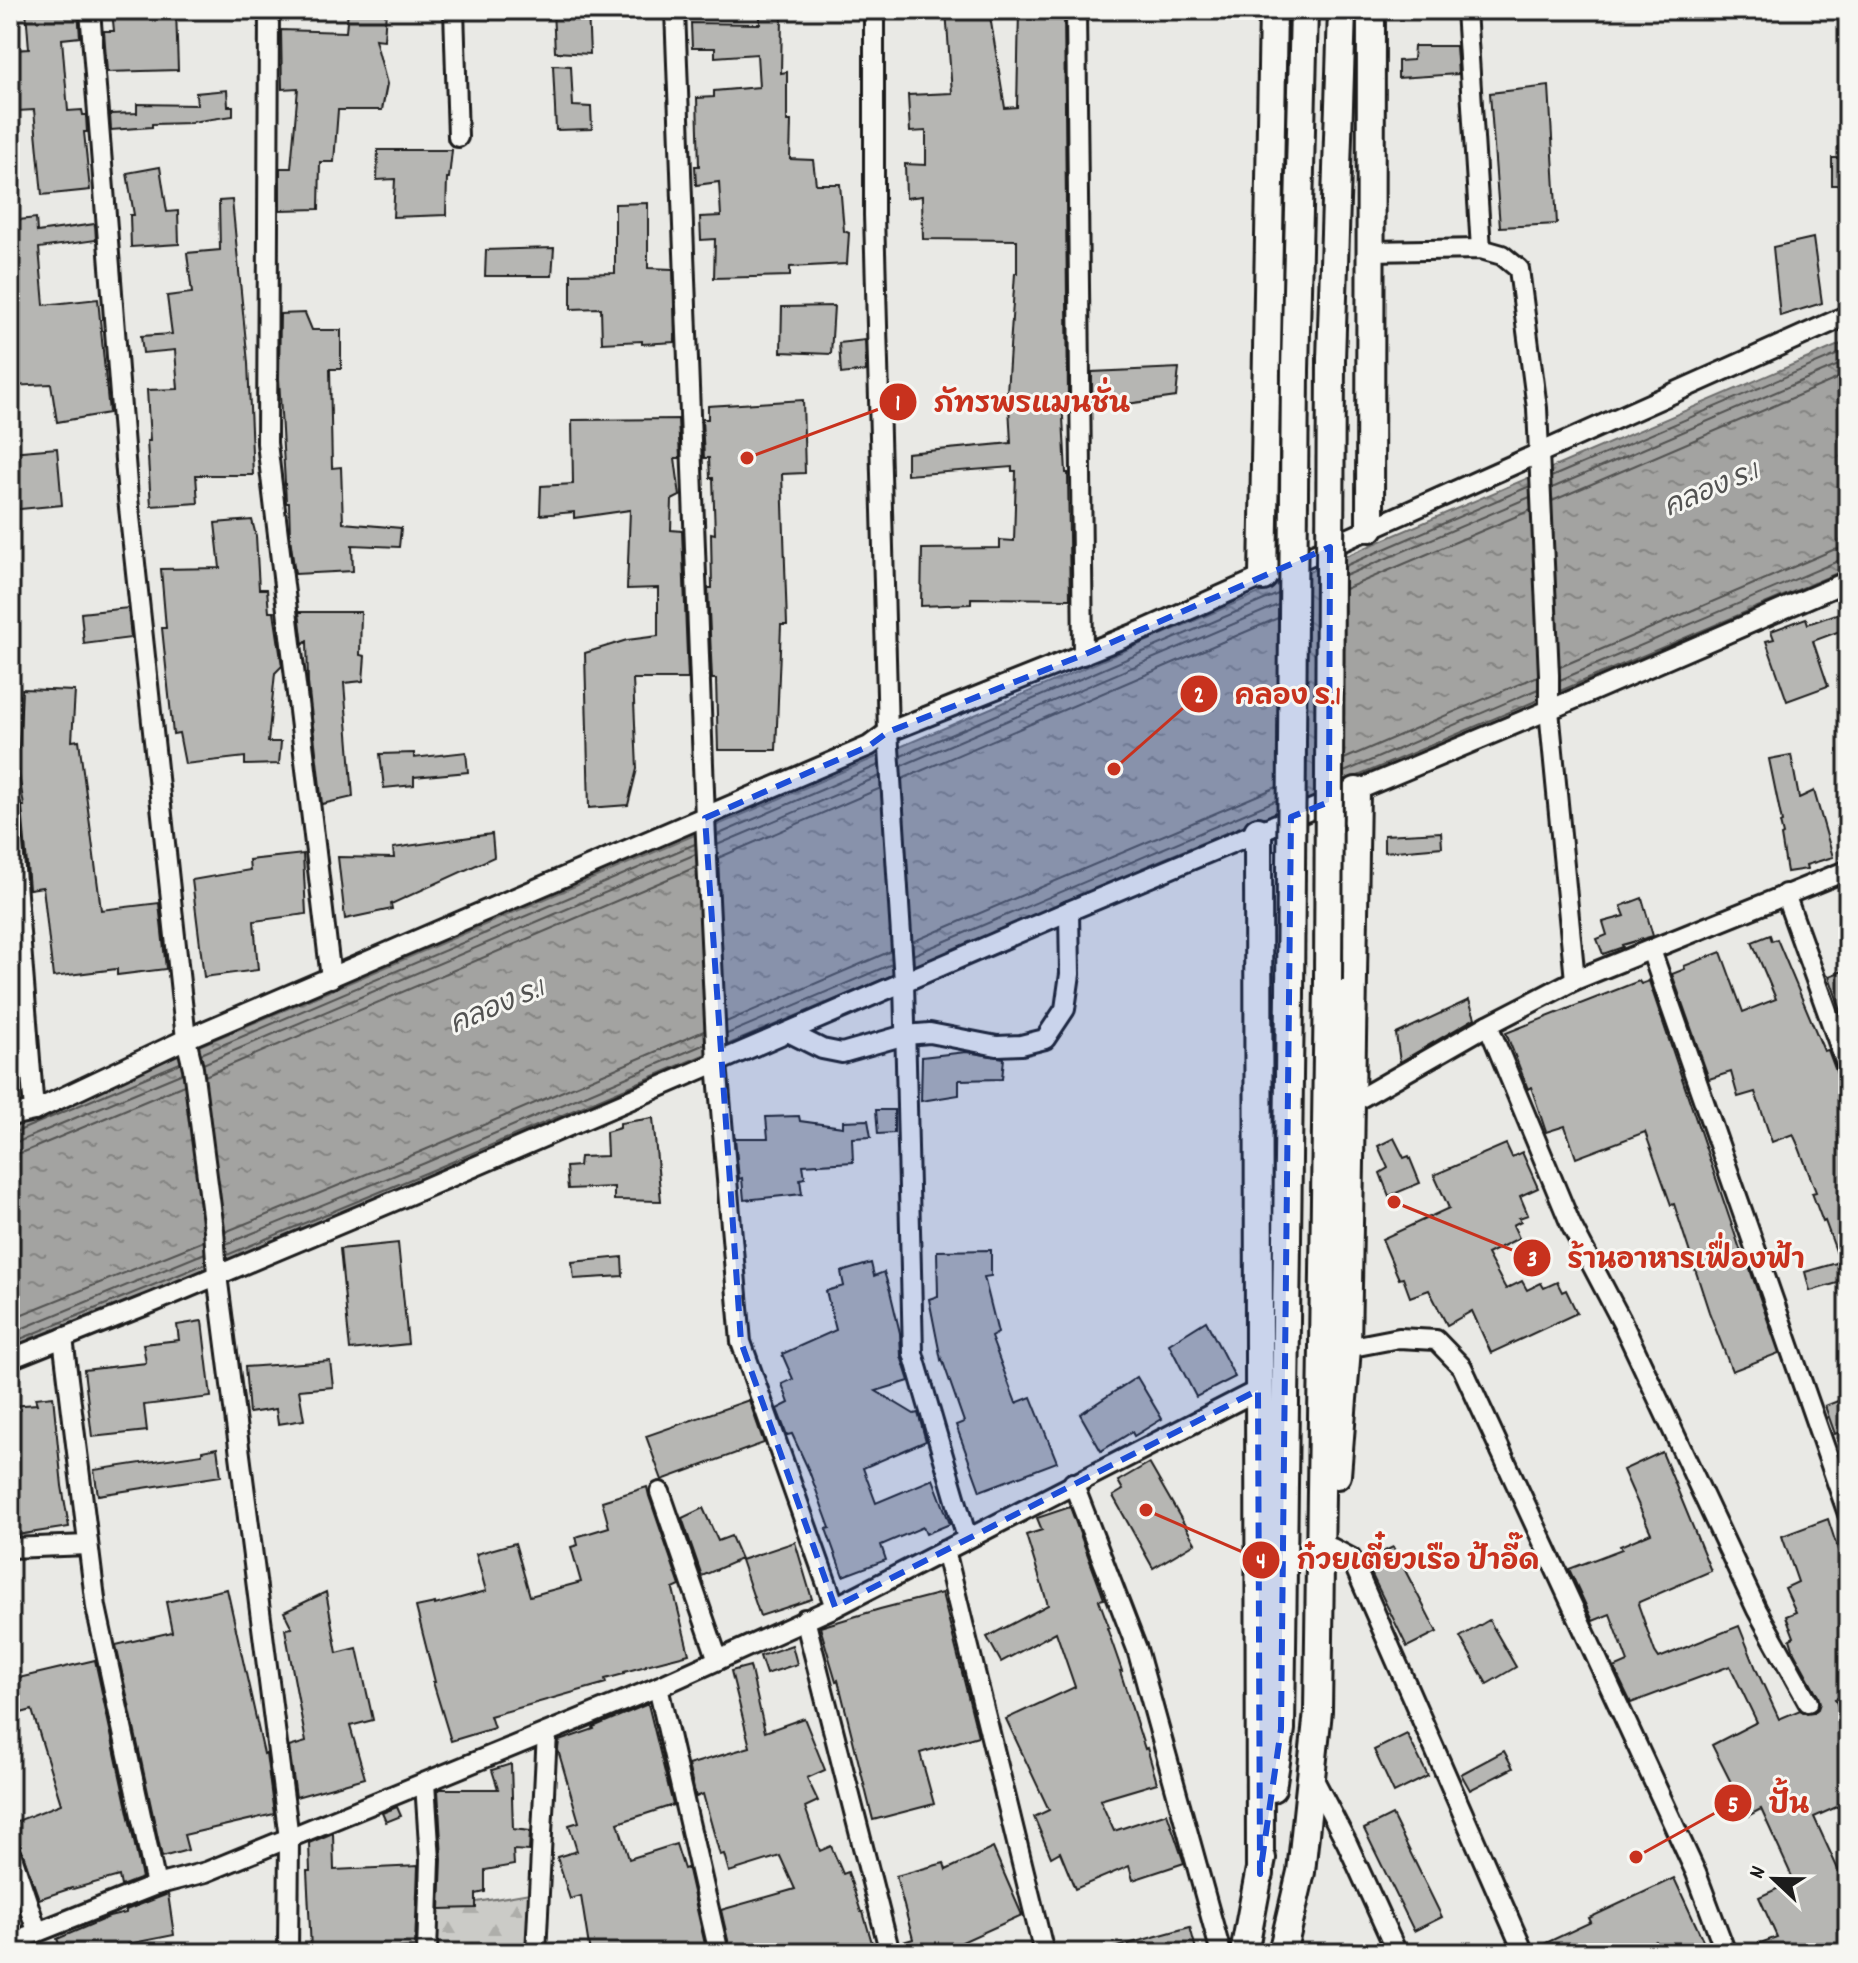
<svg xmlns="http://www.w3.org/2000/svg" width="1858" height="1963" font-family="Dekko,'Playpen Sans Thai',sans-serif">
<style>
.forest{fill:url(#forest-firs);stroke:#747472;stroke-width:2}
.water{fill:url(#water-ripples);stroke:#6d6d6c;stroke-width:2}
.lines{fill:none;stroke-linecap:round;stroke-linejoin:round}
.shore{stroke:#525251;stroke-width:2}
.building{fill:#b6b6b3;stroke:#1c1c1c;stroke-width:2}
.street-casing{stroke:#1c1c1c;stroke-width:24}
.secondary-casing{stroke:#1c1c1c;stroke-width:32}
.street{stroke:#f6f6f2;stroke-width:18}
.secondary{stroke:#f6f6f2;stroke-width:26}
.secondary-bridge-casing{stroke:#1c1c1c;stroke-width:32;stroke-linecap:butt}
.secondary-bridge{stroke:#f6f6f2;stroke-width:26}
.marked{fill:#1d4ed8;fill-opacity:0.2;stroke:#1d4ed8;stroke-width:6;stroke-dasharray:16 10;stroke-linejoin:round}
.labels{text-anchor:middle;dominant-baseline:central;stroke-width:6;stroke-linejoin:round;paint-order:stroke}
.water-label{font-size:28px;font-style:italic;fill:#525251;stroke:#f6f6f2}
.leader{fill:none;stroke:#c8321e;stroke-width:3}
.callout-dot{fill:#c8321e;stroke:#f6f6f2;stroke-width:3}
.mark-label{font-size:24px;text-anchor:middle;font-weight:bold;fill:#fff}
.callout-label{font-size:28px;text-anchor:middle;font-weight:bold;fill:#c8321e;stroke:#f6f6f2;stroke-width:6;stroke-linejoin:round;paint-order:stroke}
</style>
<defs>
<pattern id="forest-firs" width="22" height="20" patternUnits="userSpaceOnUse" patternTransform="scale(2)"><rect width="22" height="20" fill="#cbcbc7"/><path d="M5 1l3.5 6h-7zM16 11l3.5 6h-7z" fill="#aeaeaa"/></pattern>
<pattern id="water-ripples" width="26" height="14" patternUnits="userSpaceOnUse" patternTransform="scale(2)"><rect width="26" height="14" fill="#a3a3a1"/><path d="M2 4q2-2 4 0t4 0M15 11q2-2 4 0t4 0" fill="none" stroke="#848482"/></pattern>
</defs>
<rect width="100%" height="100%" fill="#e9e9e5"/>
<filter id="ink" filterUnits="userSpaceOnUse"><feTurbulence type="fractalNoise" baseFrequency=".0125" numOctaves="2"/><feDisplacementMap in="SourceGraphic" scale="16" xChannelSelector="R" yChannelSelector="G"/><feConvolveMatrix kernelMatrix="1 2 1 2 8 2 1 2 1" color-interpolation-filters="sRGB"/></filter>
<g filter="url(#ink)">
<path class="forest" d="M530 1893 527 1953H426L436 1907 477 1902Z"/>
<path class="water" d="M1848 341V577L431 1180 20 1348 10 1350V1126L372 973Z"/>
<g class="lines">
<g class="shore">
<path d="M1551 477 1848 350"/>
<path d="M1552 488 1848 361"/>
<path d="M1552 501 1848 374"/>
<path d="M1345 566 1530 486"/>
<path d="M1345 576 1530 497"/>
<path d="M1345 589 1531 510"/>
<path d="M1560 667 1833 550 1848 548"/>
<path d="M1560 680 1838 561 1848 560"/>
<path d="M1560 691 1842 571 1848 570"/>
<path d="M901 756 1278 594"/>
<path d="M1344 759 1538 676"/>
<path d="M901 766 1278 605"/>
<path d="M1344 772 1538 689"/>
<path d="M1358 776 1538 700"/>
<path d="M902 779 1278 618"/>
<path d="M717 835 879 765"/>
<path d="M717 845 880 776"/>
<path d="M718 858 881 788"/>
<path d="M1142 868 1245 825"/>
<path d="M912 942 1277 787"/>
<path d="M913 955 1277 800"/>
<path d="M726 1022 891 951"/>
<path d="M727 1034 892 964"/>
<path d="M727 1045 893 975"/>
<path d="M201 1054 695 844"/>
<path d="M203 1064 696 854"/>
<path d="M205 1076 696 867"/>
<path d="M10 1133 16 1132 180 1063"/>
<path d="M10 1143 20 1141 183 1073"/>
<path d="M10 1155 24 1152 184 1085"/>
<path d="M225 1232 420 1152 704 1031"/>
<path d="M226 1244 425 1163 705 1044"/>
<path d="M227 1255 428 1172 706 1054"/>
<path d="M10 1319 204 1241"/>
<path d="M10 1331H16L205 1253"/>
<path d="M10 1342 18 1340 205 1264"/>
</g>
</g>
<g class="building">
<path d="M26 10H78L80 37 62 39 68 111 82 110 83 115H86L87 132H84L90 190 42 195 34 110 17 111 12 50 29 49Z"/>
<path d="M112 10H176L178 70 107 72 104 31H114Z"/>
<path d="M348 10H386L384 40 375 39 387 84 382 110H338L334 162H320L319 209 280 210V168H291L298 88 282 89 281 30 346 32Z"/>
<path d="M553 10H588L590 54 555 52Z"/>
<path d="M946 10H989L1005 108 1017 107 1019 10H1064L1068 398 1062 399 1066 473H1068L1070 599 971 598V604L921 606 922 549 1000 548V540L1014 541 1016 471H1012V467L907 475V453L1011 443 1009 406 1006 407 1015 273H1017V240L923 239 922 196 906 198 905 164 926 165V131L910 132 908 95 952 93Z"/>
<path d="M760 16 782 17 781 73 787 72V121H791L790 159 813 160 816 184H840L844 231 849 233 847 264 790 267V276L714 278 715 239 701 240 700 217 721 216 719 182 696 185 695 166H699L697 98 714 97V91L759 87 757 54 715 57V48H692L691 23 760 24Z"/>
<path d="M1414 46H1456L1458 74 1398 78V61L1413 60Z"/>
<path d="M553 65 571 66 573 106 591 107 592 129 556 130Z"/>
<path d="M1549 86 1557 224 1500 227 1490 93Z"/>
<path d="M227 90 228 106H233V116L191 122V123L152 124V127L111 130 110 114 137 113V104L197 105 196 93Z"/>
<path d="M378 150H452L449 178H447L446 215 393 217 395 179 377 180Z"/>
<rect x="1832" y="158" width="16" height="27"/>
<path d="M160 167 167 212 178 211 179 244 131 247 130 215H134L127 173Z"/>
<path d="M232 200 248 363 253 475H196L198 503 151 506 147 441H150L147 390 178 389 175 350 143 353 141 336 172 334 167 296 192 293 187 253 220 250 219 201Z"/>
<path d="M648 203V268L673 269 675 342 642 344V341L602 343 601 308 571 309V274L615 273V204Z"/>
<path d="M36 218 37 232 95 224 96 240 39 248 44 305 98 299 109 413 57 422 51 384 10 386V221Z"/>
<path d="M1813 238 1822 303 1780 316 1773 247Z"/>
<path d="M554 248 552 276H485L486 250Z"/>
<path d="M834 306 831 354 781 352 782 307Z"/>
<path d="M305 313 312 330H341V369H330L332 468 341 467 343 523 401 528 399 547 352 545 353 571 295 574 290 537 289 503H286V501L279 378 280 314Z"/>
<path d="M865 340 866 371 841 374 839 343Z"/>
<path d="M1179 368 1176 397 1098 408 1099 393 1092 394V372Z"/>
<path d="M803 400 805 473 782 474 787 625H781L776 750H718L716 679H712L708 588H712L711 533 715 534 713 478H710L709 458H704L702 419H708V406Z"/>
<path d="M678 419 680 458H675L680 496 672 500 671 530 682 531 688 679H633L637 769 628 805 589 808 585 653 627 640 658 636V588L627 589 630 510 574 518V512L540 515 541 486 573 484 572 420Z"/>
<path d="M57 448 62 505 10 510V452Z"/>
<path d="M252 520 256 536 259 589H267L269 612H274L282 666 275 673 268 742H281L279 764 245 765V757L185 764 179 733 173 734 162 628H166L161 569 220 568 215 523Z"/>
<path d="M128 608 131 638 84 644 81 613Z"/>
<path d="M1848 610V628L1813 641 1828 686 1787 701 1766 641 1774 639 1771 631 1806 618 1808 624Z"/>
<path d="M299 612H361L360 655 365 656 363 681 344 683 353 797 322 804 308 683 307 641 303 645Z"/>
<path d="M22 689 75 691 72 741 79 740 101 910 159 903 166 969 117 975V969L53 977 43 887 29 889 22 806H24L15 750 19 749Z"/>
<path d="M466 752 468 772 414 777V785L384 788 380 754 414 753V758Z"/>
<path d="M1791 755 1799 798 1814 791 1833 857 1806 865 1807 869 1787 872 1781 836 1783 835 1780 823 1782 822 1769 759Z"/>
<path d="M1441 832 1442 847 1384 852V835Z"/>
<path d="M492 834 494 857 391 904 392 909 345 919 338 857 394 858 393 848Z"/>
<path d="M303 854 306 914 254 921 258 970 204 977 192 880 250 870 249 860Z"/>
<path d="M1642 898 1653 936 1622 945 1623 947 1603 954 1597 939 1607 935 1603 922 1625 916 1621 906Z"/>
<path d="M1770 935 1772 941 1777 939 1824 1051 1828 1050 1837 1074 1841 1079 1848 1081V1280L1810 1291 1805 1272 1840 1262 1825 1221 1823 1222 1812 1193 1816 1192 1798 1145 1793 1134 1772 1142 1755 1092 1738 1097 1731 1072 1709 1079 1672 974 1685 969 1684 966 1721 952 1743 1012 1776 999 1752 942Z"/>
<path d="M1848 969V1022H1845L1829 976Z"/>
<path d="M1639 981 1641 984 1649 981 1742 1255H1745L1779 1353 1732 1371 1709 1312 1674 1204 1671 1205 1645 1132 1576 1158 1565 1126 1546 1132 1531 1087 1528 1089 1506 1033Z"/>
<path d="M1469 1000 1475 1018 1400 1062 1396 1034Z"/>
<path d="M966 1052 1004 1058 1002 1079 959 1080V1095L921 1101 922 1057Z"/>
<path d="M876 1110H894V1133L878 1134Z"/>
<path d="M799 1116 800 1121 843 1127V1121L868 1120 871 1137 852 1138 853 1162 803 1165 805 1178 800 1179 802 1194 744 1200 742 1178 739 1179 735 1138H768L766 1117Z"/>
<path d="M653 1118 661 1201 614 1200V1187L568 1189 566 1167 579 1166 580 1157 607 1156 606 1132 620 1128V1123Z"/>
<path d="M1394 1138 1404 1158 1409 1156 1420 1183 1389 1196 1380 1173 1388 1168 1378 1146Z"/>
<path d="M1506 1144 1512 1157 1522 1152 1538 1188 1520 1196 1528 1215 1519 1218 1521 1221 1513 1225 1519 1238 1487 1254 1506 1289 1522 1281 1527 1290 1541 1283 1544 1288 1557 1282 1562 1292 1566 1290 1577 1313 1491 1353 1472 1311 1447 1325 1429 1290 1410 1297 1403 1278 1399 1279 1382 1239 1449 1208 1434 1175Z"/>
<path d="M398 1243 408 1344 350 1350 340 1249Z"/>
<path d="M991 1250V1276L984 1277 998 1333 991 1337 1016 1403 1031 1397 1057 1462 980 1491 956 1425 964 1422 942 1359 941 1360 929 1299 938 1296 937 1251Z"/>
<path d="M622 1257 623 1276 574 1279 572 1262Z"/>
<path d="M871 1263 874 1276 884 1272 890 1291 900 1333 901 1356 909 1381 876 1391 914 1414 918 1413 926 1441 863 1468 876 1503 933 1479 950 1524 926 1534 923 1527 881 1545 886 1560 843 1576 826 1529 830 1528 809 1471 792 1434 787 1435 777 1409 789 1403 782 1384 793 1379 782 1354 836 1330 826 1291 844 1286 841 1272Z"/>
<path d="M202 1321 211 1397 144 1405 147 1431 92 1437 84 1370 146 1363 143 1344 179 1340 177 1325Z"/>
<path d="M1206 1321 1235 1377 1196 1397 1169 1344Z"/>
<path d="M330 1361 333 1387 299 1390 304 1420 278 1424 276 1409 249 1413 245 1367Z"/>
<path d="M1137 1377 1162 1419 1134 1436 1132 1432 1101 1451 1080 1414Z"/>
<path d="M53 1396 62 1486 69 1527 10 1536V1406L37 1404 35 1398Z"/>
<path d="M1848 1397V1429L1835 1434 1825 1406Z"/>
<path d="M749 1400 764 1443 662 1480 646 1436Z"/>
<path d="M217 1448 221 1476 98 1495 94 1470 202 1454V1451Z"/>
<path d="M1662 1452 1711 1571 1639 1602 1638 1604 1655 1652 1659 1658 1739 1626 1757 1671 1779 1719 1800 1710 1807 1714 1813 1713 1818 1709 1820 1703 1818 1696 1794 1652 1790 1639 1794 1637 1786 1616 1796 1612 1785 1588 1798 1582 1782 1536 1828 1519 1838 1550 1848 1546V1695L1835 1699 1848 1730V1802L1814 1817 1848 1891V1953H1835L1832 1946 1815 1953H1738V1951L1777 1937 1759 1897 1794 1881 1761 1809 1748 1816 1712 1745 1757 1722 1730 1666 1631 1703 1614 1668 1628 1662 1610 1614 1593 1621 1569 1569 1622 1549 1620 1546 1651 1533 1623 1470Z"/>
<path d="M1149 1463 1195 1543 1153 1568 1113 1496 1123 1490 1118 1481Z"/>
<path d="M647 1487 649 1496 680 1586 673 1589 689 1654 646 1665V1666L624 1672V1674L605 1679 606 1683 490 1716 494 1728 451 1741 433 1682H435L416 1607 435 1603V1605L486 1591 476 1554 515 1543 530 1596 581 1582 571 1547 578 1545 576 1537 609 1527 602 1501Z"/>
<path d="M1070 1507 1104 1599 1099 1600 1109 1627 1107 1628 1122 1671H1120L1145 1749 1147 1748 1157 1783 1100 1800 1114 1831 1167 1813 1184 1863 1133 1880 1129 1866 1075 1889 1060 1852 1051 1857 1034 1817 1049 1810 1006 1719 1075 1687 1056 1632 1001 1662 987 1637 1048 1605 1026 1535 1042 1530 1037 1518Z"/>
<path d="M703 1508 718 1541 731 1536 741 1559 702 1576 682 1518Z"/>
<path d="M795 1542 812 1599 760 1616 741 1560Z"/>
<path d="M1393 1547 1437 1632 1407 1647 1368 1567 1373 1564 1370 1558Z"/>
<path d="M227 1589 264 1754 266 1753 274 1814 184 1835 188 1850 162 1857 116 1645 172 1632 166 1602Z"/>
<path d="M326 1592 337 1653 357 1648 373 1720 350 1726 365 1778 296 1797 289 1747 306 1742 285 1629 292 1628 284 1612Z"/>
<path d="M942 1593 978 1736 920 1753 934 1804 873 1820 838 1680 836 1681 820 1627 880 1609Z"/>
<path d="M1489 1620 1516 1667 1487 1684 1460 1637Z"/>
<path d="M792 1645 797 1664 766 1674 760 1656Z"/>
<path d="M95 1660 142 1878 121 1886 119 1876 73 1889 72 1888 39 1899 12 1823 61 1804 32 1710 10 1716V1680Z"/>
<path d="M750 1666 765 1732 804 1718 825 1770 807 1778 818 1801 805 1807 820 1851 831 1846 843 1874 848 1872 861 1912H863L875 1953H731L721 1910 795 1889 780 1856 729 1872 724 1854 720 1855 703 1794 696 1797 688 1765 750 1747 731 1671Z"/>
<path d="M648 1704 673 1805 618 1823 629 1859 676 1844 684 1869 687 1868 688 1870 707 1953H590L581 1896 570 1899 557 1857 577 1851 569 1825 579 1822 558 1750 559 1741 594 1729 593 1727Z"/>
<path d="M1407 1734 1428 1776 1394 1793 1374 1750Z"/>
<path d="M1504 1751 1513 1768 1470 1790 1461 1774Z"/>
<path d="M511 1764 513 1829 530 1831 529 1851 513 1850 514 1865 485 1870V1892L476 1894V1908L440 1909 442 1859 438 1790 441 1789H498L492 1770Z"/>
<path d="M397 1807 401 1816 386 1822 382 1813Z"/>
<path d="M1392 1815 1442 1917 1414 1931 1364 1829Z"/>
<path d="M333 1833 334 1870 418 1866 415 1947 370 1950V1946L311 1949 307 1871H310L309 1843Z"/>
<path d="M993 1848 1022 1915 962 1942 966 1953H902L900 1943 913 1939 896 1876 944 1863 946 1870Z"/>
<path d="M1674 1878 1709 1953H1660L1655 1941 1628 1953H1536L1535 1948 1591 1922 1589 1918Z"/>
<path d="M168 1894 174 1935 128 1944 129 1953H63L57 1939 109 1917 126 1913V1910Z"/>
<path d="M1190 1927 1197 1953H1114L1113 1948Z"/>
</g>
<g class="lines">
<defs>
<g id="street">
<path d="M90 10 128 498 186 1039 193 1068 214 1230 217 1275 289 1838 288 1953"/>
<path d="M269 10 267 443 331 978"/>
<path d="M454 10 458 137"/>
<path d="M675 10 705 818 717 1063 741 1342 835 1607"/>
<path d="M874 10V215L888 732 904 982 913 1353 967 1538"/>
<path d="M1076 10 1083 655"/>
<path d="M1466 10 1481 249"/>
<path d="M1371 251 1481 249 1502 255 1519 269 1537 408 1549 675V710L1575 980"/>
<path d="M10 806 34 1111"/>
<path d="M1785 894 1848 1069"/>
<path d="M1651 950 1848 1514"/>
<path d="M1488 1025 1571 1225 1623 1324 1757 1610 1808 1702"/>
<path d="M788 1032 822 1049 842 1053 905 1035 930 1033 997 1046 1021 1045 1045 1039 1065 1009 1070 974 1069 911"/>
<path d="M1350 1104 1488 1025 1575 980 1848 870"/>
<path d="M10 1116 34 1111 186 1039 869 746 888 732 1146 629 1848 315"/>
<path d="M63 1338 96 1607 156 1885"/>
<path d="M1347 1348 1399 1338 1436 1340 1462 1367 1696 1873 1726 1953"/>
<path d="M10 1359 154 1302 411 1194 1069 911 1549 710 1848 581"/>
<path d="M1073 1483 1137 1649 1221 1953"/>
<path d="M660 1492 718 1660"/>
<path d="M10 1548 88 1545"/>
<path d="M1332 1548 1351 1558 1524 1953"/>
<path d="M945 1550 1044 1953"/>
<path d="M805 1619 890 1953"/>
<path d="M658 1687 719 1953"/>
<path d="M1311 1774 1347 1843 1397 1953"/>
<path d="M425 1783 430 1860 427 1953"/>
<path d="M10 1850 37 1931"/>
<path d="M10 1943 156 1885 206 1872 658 1687 835 1607 1258 1390"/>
<path d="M536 1953 547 1733"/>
</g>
<g id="secondary">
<path d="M1331 360 1342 10"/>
<path d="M1295 370 1304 10"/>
<path d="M1370 528 1371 10"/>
<path d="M1263 577 1273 10"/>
<path d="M1258 831 1260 1874"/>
<path d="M1337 1475 1347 1348 1356 791"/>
<path d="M1272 1788 1281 1729 1290 995"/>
<path d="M1244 1953 1262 1858"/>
<path d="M1282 1953 1301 1872 1318 1711 1328 981"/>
</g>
</defs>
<use href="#street" class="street-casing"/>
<use href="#secondary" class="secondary-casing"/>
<use href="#street" class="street"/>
<use href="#secondary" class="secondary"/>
<defs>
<g id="secondary-bridge">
<path d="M1328 981 1331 360"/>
<path d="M1290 995 1295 370"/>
</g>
</defs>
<use href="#secondary-bridge" class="secondary-bridge-casing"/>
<use href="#secondary-bridge" class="secondary-bridge"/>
</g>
</g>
<path class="marked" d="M1330 547 1329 802 1291 817 1281 1729 1260 1874 1258 1390 835 1607 741 1342 705 818 869 746 888 732 1083 655Z"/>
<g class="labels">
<g class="water-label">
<text transform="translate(1712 492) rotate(-23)">คลอง ร.1</text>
<text transform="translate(498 1009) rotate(-23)">คลอง ร.1</text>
</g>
</g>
<path class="leader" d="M747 458L898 402M1114 769L1199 694M1394 1202L1532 1258M1146 1510L1261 1560M1636 1857L1733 1803"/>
<g class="callout-dot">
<circle cx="747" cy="458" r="8"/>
<circle cx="1114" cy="769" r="8"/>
<circle cx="1394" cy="1202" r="8"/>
<circle cx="1146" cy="1510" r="8"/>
<circle cx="1636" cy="1857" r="8"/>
<circle cx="898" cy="402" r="20"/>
<circle cx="1199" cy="694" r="20"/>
<circle cx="1532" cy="1258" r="20"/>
<circle cx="1261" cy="1560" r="20"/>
<circle cx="1733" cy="1803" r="20"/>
</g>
<g class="mark-label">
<text x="898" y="410">1</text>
<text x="1199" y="702">2</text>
<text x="1532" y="1266">3</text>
<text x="1261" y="1568">4</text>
<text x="1733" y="1812">5</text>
</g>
<g class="callout-label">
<text x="1032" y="412">ภัทรพรแมนชั่น</text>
<text x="1288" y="704">คลอง ร.1</text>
<text x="1686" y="1268">ร้านอาหารเฟื่องฟ้า</text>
<text x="1418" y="1569">ก๋วยเตี๋ยวเรือ ป้าอี๊ด</text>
<text x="1789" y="1813">ปั้น</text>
</g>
<rect width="1858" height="1963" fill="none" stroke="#f6f6f2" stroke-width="40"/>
<rect x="20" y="20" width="1818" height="1923" fill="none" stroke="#1c1c1c" stroke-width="3" filter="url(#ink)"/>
<g transform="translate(1774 1879) rotate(292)" stroke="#f6f6f2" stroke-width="6" paint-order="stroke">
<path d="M0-6L14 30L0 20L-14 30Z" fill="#1c1c1c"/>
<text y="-12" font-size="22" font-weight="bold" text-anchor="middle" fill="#1c1c1c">N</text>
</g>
</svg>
